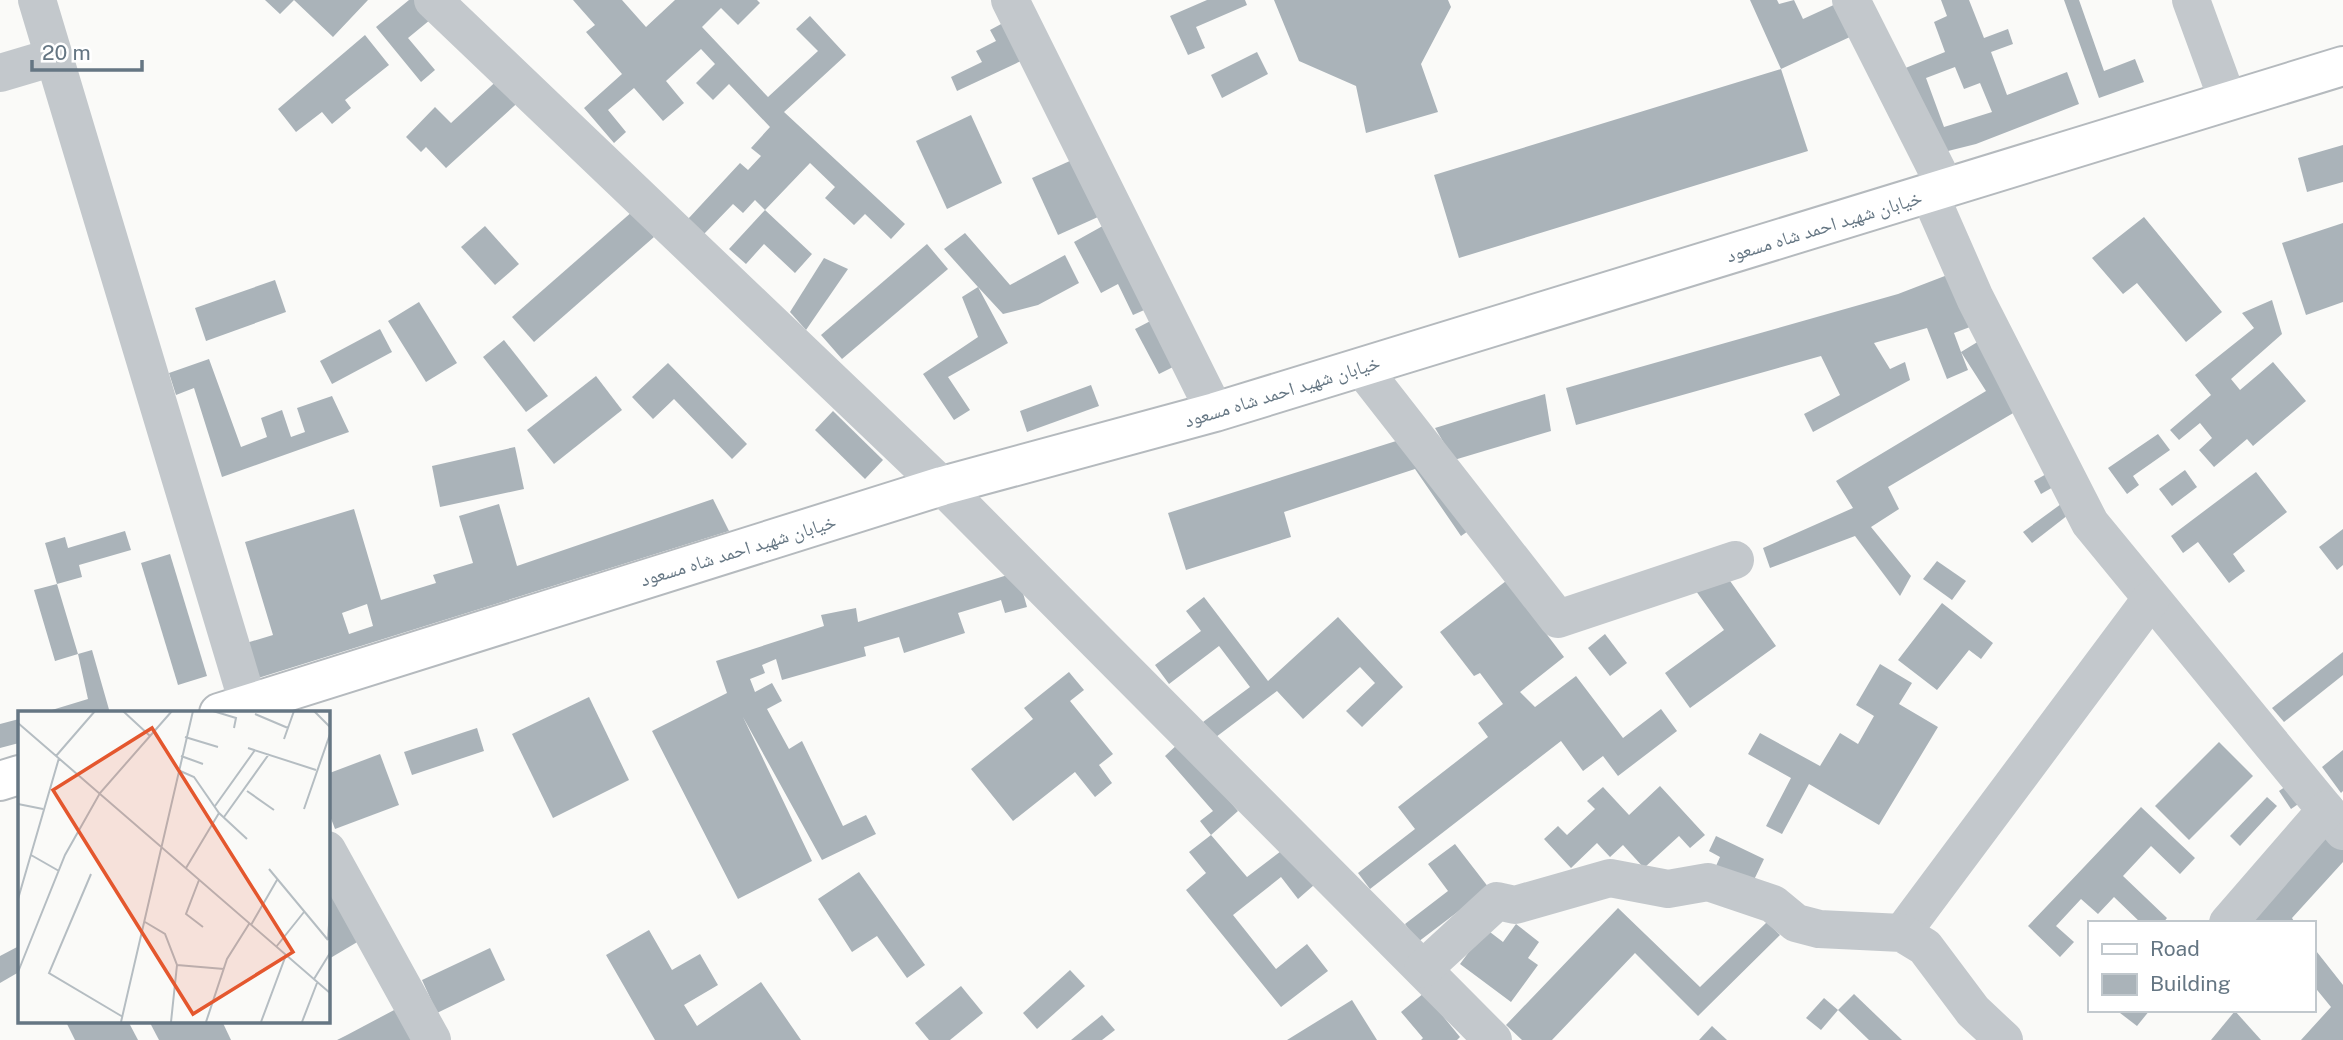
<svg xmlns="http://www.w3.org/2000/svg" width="2343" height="1040" font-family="'Public Sans','Noto Naskh Arabic',sans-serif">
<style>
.building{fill:#aab3b9;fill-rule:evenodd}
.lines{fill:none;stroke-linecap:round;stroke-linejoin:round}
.primary-casing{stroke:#b5babe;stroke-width:42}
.street{stroke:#c3c8cc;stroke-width:38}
.primary{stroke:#fff;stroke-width:38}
.labels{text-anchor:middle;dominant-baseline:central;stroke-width:7;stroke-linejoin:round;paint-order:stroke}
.street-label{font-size:19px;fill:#657683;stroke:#fff}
.inset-road{fill:none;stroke:#b5bdc2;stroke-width:2}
.view{fill:#e4572e;fill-opacity:0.15;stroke:#e4572e;stroke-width:3.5}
.inset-edge{fill:none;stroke:#657683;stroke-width:3.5}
</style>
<rect width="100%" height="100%" fill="#fafaf8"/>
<g class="building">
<path d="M265 0H368L333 37 294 0 280 14Z"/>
<path d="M409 0H423L436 15 408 38 435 70 421 82 376 27Z"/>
<path d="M573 0H622L646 27 675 0H757L760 3 738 25 721 8 702 27 768 97 818 51 796 29 810 16 846 55 784 112 905 224 891 239 865 214 854 225 825 198 835 187 810 163 765 210 755 200 743 213 733 204 704 234 688 219 740 163 748 170 761 156 751 148 770 127 729 84 713 100 696 83 715 64 701 49 666 81 684 103 663 121 634 88 608 110 626 132 614 143 584 108 622 74 586 32 595 25Z"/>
<path d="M1207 0H1245L1247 5 1196 27 1205 48 1188 55 1170 16Z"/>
<path d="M1274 0H1448L1451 7 1421 64 1438 112 1366 133 1356 86 1299 61Z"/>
<path d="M1750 0H1777L1779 4 1794 0 1803 19 1838 3 1852 36 1781 69 1808 151 1459 258 1434 175 1781 69Z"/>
<path d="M1941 0H1969L1984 38 2008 29 2013 44 1991 52 2007 95 2067 72 2079 104 1976 144 1932 155 1903 69 1945 52 1934 22 1947 16ZM1955 67 1964 89 1980 83 1992 112 1944 127 1926 78Z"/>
<path d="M2064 0H2079L2104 71 2135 59 2144 82 2099 98Z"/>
<path d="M1003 23 1021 61 957 91 951 77 982 62 976 51 996 41 990 30Z"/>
<path d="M365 35 389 65 345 100 351 108 332 124 322 112 296 132 278 109Z"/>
<path d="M1257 52 1268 74 1222 98 1211 75Z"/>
<path d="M503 75 524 97 446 168 426 147 421 152 406 137 435 107 451 123Z"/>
<path d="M971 115 1002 183 947 209 916 141Z"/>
<path d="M2343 145V182L2307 192 2298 158Z"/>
<path d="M1072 160 1098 217 1058 235 1032 178Z"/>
<path d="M765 210 812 254 795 273 764 244 746 264 729 249Z"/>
<path d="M633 211 654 237 534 342 512 317Z"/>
<path d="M2144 217 2222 312 2186 342 2137 283 2123 294 2092 258Z"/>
<path d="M1108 223 1151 307 1133 315 1118 284 1101 293 1074 242Z"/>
<path d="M2343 223V302L2306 315 2282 243Z"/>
<path d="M485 226 519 264 495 285 461 247Z"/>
<path d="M965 233 1010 285 1065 255 1079 283 1038 305 1003 314 978 287 1008 343 948 377 970 410 954 420 923 374 978 337 962 297 978 287 944 249Z"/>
<path d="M927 244 948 269 842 359 821 335Z"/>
<path d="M824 258 848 269 806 330 790 312Z"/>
<path d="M1950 274 1970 327 1954 333 1961 352 1984 338 2020 409 1888 487 1899 509 1871 527 1911 576 1900 596 1855 536 1770 568 1763 548 1853 508 1836 481 1986 391 1961 352 1968 370 1947 379 1927 328 1874 343 1890 369 1905 362 1910 380 1813 432 1804 414 1840 395 1821 356 1576 425 1566 388 1898 294Z"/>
<path d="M275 280 286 312 206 341 195 308Z"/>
<path d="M2272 300 2282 334 2231 379 2240 390 2273 362 2306 401 2253 446 2247 439 2214 467 2199 450 2212 438 2200 423 2179 440 2170 430 2211 395 2195 375 2254 328 2242 313Z"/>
<path d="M419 302 457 363 426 382 388 321Z"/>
<path d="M1160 316 1185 361 1159 374 1135 329Z"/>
<path d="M380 329 392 352 332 384 320 361Z"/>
<path d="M504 340 548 396 526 412 483 357Z"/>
<path d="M209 359 241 447 267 437 261 418 282 410 291 437 305 432 297 408 332 396 349 432 222 477 194 388 176 395 169 373Z"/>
<path d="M668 363 747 444 732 459 674 399 653 419 632 397Z"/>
<path d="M596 376 622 410 554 464 527 430Z"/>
<path d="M1091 385 1099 406 1027 432 1020 411Z"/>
<path d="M1545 394 1551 431 1454 460 1435 428Z"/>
<path d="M833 411 883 460 865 479 815 430Z"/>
<path d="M2158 434 2170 450 2133 476 2139 485 2127 494 2108 468Z"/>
<path d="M1412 436 1474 527 1461 536 1415 469 1284 512 1291 537 1186 570 1168 513Z"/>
<path d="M515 447 524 489 440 507 432 466Z"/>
<path d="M2185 470 2197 487 2172 506 2159 489Z"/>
<path d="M2256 472 2287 512 2233 554 2245 571 2229 583 2198 542 2183 553 2171 536Z"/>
<path d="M2048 473 2055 486 2041 494 2034 481Z"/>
<path d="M713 499 729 531 255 679 243 644 273 635 245 542 354 509 381 600 436 583 433 575 473 563 459 516 499 504 517 566ZM367 604 373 626 349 634 342 613Z"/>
<path d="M2061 504 2068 515 2032 543 2023 532Z"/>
<path d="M2343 529V565L2337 570 2319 547Z"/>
<path d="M125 531 131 550 79 565 82 577 57 584 78 654 92 650 110 713H42L88 699 78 654 55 661 34 590 57 584 45 543 65 537 68 548Z"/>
<path d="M170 554 207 676 178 685 141 563Z"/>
<path d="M1937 561 1966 581 1952 600 1923 579Z"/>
<path d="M1017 572 1027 607 1005 613 1001 600 958 613 965 633 904 653 899 637 864 647 866 656 782 680 776 659 762 665 765 673 750 679 755 692 772 683 782 701 767 709 789 749 802 741 843 826 866 815 876 834 822 860 743 717 812 861 738 899 652 731 727 693 716 661 824 626 821 615 856 608 858 622Z"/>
<path d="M1728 578 1776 646 1690 708 1665 673 1724 630 1696 591Z"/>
<path d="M1506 581 1564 657 1520 692 1535 707 1576 676 1623 738 1661 709 1677 731 1618 776 1603 756 1583 771 1561 741 1370 889 1358 873 1415 829 1398 807 1488 737 1478 723 1503 704 1480 673 1474 676 1440 632Z"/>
<path d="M1204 597 1268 681 1338 617 1403 687 1362 727 1346 711 1375 683 1360 667 1303 719 1277 691 1216 737 1203 722 1250 687 1219 646 1169 684 1155 665 1201 631 1186 611Z"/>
<path d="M1942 603 1993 643 1981 659 1969 650 1937 690 1898 660Z"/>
<path d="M1605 634 1627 663 1610 676 1588 648Z"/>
<path d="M2343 652V675L2284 722 2272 708Z"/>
<path d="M1880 664 1912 683 1899 704 1938 727 1879 825 1809 784 1782 834 1766 826 1791 778 1748 754 1760 733 1820 766 1840 733 1858 744 1874 716 1856 705Z"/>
<path d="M1069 672 1084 690 1070 701 1113 754 1099 765 1112 783 1095 797 1075 772 1013 821 971 769 1033 719 1024 708Z"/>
<path d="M589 697 629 780 553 818 512 734Z"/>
<path d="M19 719V743L0 748V724Z"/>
<path d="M477 728 484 751 412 775 404 752Z"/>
<path d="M2219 742 2253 776 2189 840 2155 806Z"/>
<path d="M1179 743 1238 811 1211 835 1200 821 1213 811 1165 756Z"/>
<path d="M2343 750V791L2341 793 2322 767Z"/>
<path d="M380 754 399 805 335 829 327 808V774Z"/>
<path d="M2295 780 2307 798 2291 809 2279 791Z"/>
<path d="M1660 786 1705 835 1690 848 1679 836 1644 868 1623 845 1610 857 1597 843 1571 868 1544 839 1558 826 1567 835 1595 809 1587 801 1603 787 1629 815Z"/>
<path d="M2267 797 2277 806 2240 846 2230 836Z"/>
<path d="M2141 807 2195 858 2180 874 2151 846 2123 876 2167 918 2163 923H2141L2114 897 2098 914 2081 899 2056 926 2074 942 2060 957 2028 926Z"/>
<path d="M2333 825 2343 838V862L2292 918 2295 923H2252Z"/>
<path d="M1211 835 1247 877 1285 848 1314 885 1298 899 1281 877 1233 915 1276 969 1307 944 1328 971 1281 1007 1186 890 1206 873 1189 852Z"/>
<path d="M1716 836 1764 859 1752 884 1716 866 1720 857 1709 851Z"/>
<path d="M1455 844 1489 888 1418 942 1405 924 1448 891 1428 864Z"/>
<path d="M859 872 925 965 907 978 877 936 852 952 818 899Z"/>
<path d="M327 885 359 941 327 960Z"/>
<path d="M1618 908 1700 987 1767 922 1780 935 1698 1016 1635 953 1552 1040H1522L1506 1025Z"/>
<path d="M1516 924 1539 942 1528 958 1538 965 1511 1002 1460 964 1486 929 1503 942Z"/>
<path d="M649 930 672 970 700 954 718 985 684 1005 697 1026 761 982 801 1040H655L606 955Z"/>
<path d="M19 946V972L0 983V956Z"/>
<path d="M2313 947 2343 985V1040H2301L2331 1007 2313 985Z"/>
<path d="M490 948 505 980 437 1013 422 980Z"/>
<path d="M1070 970 1085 986 1037 1029 1023 1013Z"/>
<path d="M961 986 983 1013 950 1040H929L915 1023Z"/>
<path d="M1424 993 1460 1037 1457 1040H1421L1423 1038 1401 1012Z"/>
<path d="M1854 994 1902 1040H1869L1838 1010Z"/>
<path d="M1824 998 1838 1010 1821 1030 1806 1018Z"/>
<path d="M1352 1000 1377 1040H1287Z"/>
<path d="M396 1009 412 1040H337L347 1035Z"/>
<path d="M2123 1010H2150L2137 1026 2120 1013Z"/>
<path d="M2235 1011 2261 1040H2211Z"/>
<path d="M1102 1015 1115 1030 1102 1040H1071Z"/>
<path d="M68 1021H128L138 1040H75L66 1022Z"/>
<path d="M149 1021H222L231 1040H159Z"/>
<path d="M1712 1026 1727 1040H1699Z"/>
</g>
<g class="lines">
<defs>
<g id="primary">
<path d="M219 713 942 486 1215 412 2343 66"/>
<path d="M0 781 19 775"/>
</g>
</defs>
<use href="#primary" class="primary-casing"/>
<g class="street">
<path d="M37 0 251 713"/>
<path d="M433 0 942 486 1493 1040"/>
<path d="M1010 0 1215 412"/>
<path d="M1851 0 1946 188"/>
<path d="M2191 0 2228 101"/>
<path d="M0 73 54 57"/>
<path d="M1929 193 1975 298 2090 523 2343 831"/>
<path d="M1362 368 1558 619 1735 560"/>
<path d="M327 850 432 1040"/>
<path d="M2228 923 2326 810"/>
<path d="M1902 933 2151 599"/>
<path d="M1423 969 1497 901 1515 905 1610 878 1668 889 1708 882 1773 904 1796 923 1819 929 1902 933 1925 947 1973 1011 2004 1040"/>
</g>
<use href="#primary" class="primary"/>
</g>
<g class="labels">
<g class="street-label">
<text transform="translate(1824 226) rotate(-17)">خیابان شهید احمد شاه مسعود</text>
<text transform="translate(1282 391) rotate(-17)">خیابان شهید احمد شاه مسعود</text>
<text transform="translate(738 550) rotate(-17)">خیابان شهید احمد شاه مسعود</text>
</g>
</g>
<g transform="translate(18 711)">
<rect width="312" height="312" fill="#fafaf8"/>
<path class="inset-road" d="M105 0 132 25M195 0 218 7 216 17M296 0 312 16M237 3 270 17M0 12 312 282M167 26 200 36M266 28 276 0M230 37 298 59M38 45 77 0M163 45 185 53M160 59 176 66 201 102 229 128M229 80 256 99M0 93 25 98M197 95 237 39M286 98 312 23M206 106 251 43M13 144 41 160M168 157 201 102M251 158 310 229M73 163 31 262 105 306M181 169 168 203 185 216M0 188 41 47M127 211 147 223 159 254 153 311M233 214 259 169M310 229 312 199M258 236 286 201M159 254 206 258M0 261 47 144 82 82 154 0M296 268 312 242M103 311 175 0M188 311 209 248 231 213M243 311 268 244M284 311 299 272"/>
<path class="view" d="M134 17 275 241 175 303 35 79Z"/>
<rect width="312" height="312" class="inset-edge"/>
</g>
<rect x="2088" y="921" width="228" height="91" fill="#ffffff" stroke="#c1c8cd" stroke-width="2"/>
<rect x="2102" y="944" width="35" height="10" fill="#ffffff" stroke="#c1c8cd" stroke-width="2"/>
<text x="2150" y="956" font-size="21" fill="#657683">Road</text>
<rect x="2102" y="974" width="35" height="21" fill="#aab3b9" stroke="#c1c8cd" stroke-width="2"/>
<text x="2150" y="991" font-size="21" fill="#657683">Building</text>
<path d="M32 60v10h110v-10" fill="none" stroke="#657683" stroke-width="3.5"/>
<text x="42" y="60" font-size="21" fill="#657683" stroke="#ffffff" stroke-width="5" paint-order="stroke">20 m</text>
</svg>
